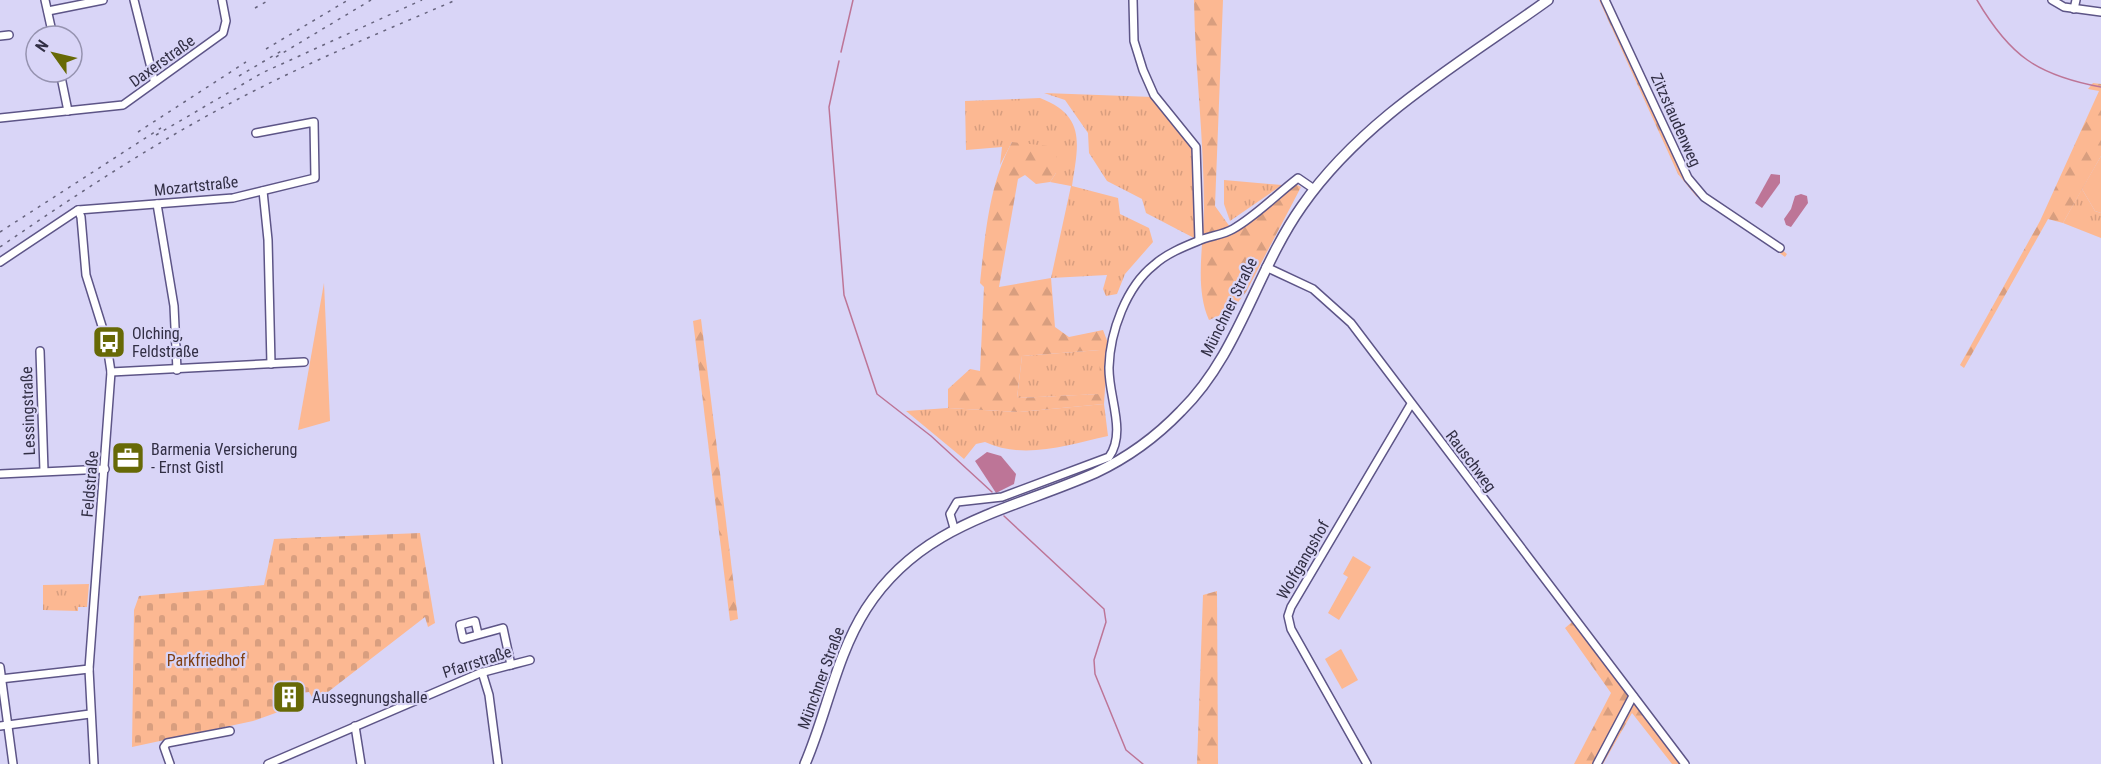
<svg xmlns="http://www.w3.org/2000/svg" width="2101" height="764" font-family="'Roboto Condensed',sans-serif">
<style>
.grass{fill:url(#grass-tufts)}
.forest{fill:url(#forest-firs);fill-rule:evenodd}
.cemetery{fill:url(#cemetery-stones)}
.park{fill:#fcb892}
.water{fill:#bd7597}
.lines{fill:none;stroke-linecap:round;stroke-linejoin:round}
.stream{stroke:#bd7597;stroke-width:1.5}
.minor-casing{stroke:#5d5587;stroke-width:10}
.secondary-casing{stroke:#5d5587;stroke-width:12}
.minor{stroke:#fff;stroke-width:7}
.secondary{stroke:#fff;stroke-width:9}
.rail{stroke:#67647e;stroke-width:1.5;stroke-dasharray:3 6;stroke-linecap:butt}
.labels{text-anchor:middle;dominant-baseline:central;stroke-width:4.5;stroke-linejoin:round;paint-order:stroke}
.street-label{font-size:16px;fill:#322f45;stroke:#d9d5f7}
.poi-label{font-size:16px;fill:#322f45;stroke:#d9d5f7;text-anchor:start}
.park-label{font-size:16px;fill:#7f3f13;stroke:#d9d5f7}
</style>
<defs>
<pattern id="grass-tufts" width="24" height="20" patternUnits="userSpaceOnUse" patternTransform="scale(1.5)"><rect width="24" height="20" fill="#fcb892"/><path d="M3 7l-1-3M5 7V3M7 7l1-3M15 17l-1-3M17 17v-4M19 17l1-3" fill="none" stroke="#d89e7f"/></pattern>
<pattern id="forest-firs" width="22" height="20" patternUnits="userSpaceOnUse" patternTransform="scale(1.5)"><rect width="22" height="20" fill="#fcb892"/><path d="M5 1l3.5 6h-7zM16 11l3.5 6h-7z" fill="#d89e7f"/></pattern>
<pattern id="cemetery-stones" width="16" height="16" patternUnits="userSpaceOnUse" patternTransform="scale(1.5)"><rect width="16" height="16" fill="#fcb892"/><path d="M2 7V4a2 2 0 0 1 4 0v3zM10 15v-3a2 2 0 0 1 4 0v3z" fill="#d89e7f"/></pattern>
</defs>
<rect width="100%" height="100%" fill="#d9d5f7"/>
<g class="grass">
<path d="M1044 93 1153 97 1194 148V238L1146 213 1142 199 1107 181 1089 153 1088 133 1065 100Z"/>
<path d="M1040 98C1087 116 1078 145 1072 186L1118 198 1120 214 1149 228 1153 242 1125 274 1117 294 1106 296 1103 289 1107 275 1051 278 1071 186 1050 182 1056 173 1012 142 1000 165 1002 147 966 150 965 101Z"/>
<path d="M1224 180 1282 185 1230 221 1224 204Z"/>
<path d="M2082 189 2095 211 2101 213V238L2063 223Z"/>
<path d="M1100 350V394L1017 398 1022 356Z"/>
<path d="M1104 404 1108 436C1067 445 1024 460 985 442L976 444 964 459 906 411 948 408 1019 412Z"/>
<path d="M89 584 87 607H78V611L43 610V585Z"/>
</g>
<g class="forest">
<path d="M1194 0H1223L1215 206 1230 227 1294 183 1301 187 1246 292 1232 310 1209 320C1194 286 1204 244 1204 207 1204 138 1195 69 1194 0Z"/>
<path d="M1599 0H1604L1687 179 1704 198 1780 248 1787 254 1785 257 1729 215 1696 196 1678 174Z"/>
<path d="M2093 83 2101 84V156L2063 223 2048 219 1964 368 1960 365 2040 221 2099 91 2088 89Z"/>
<path d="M1012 142 1057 147 1056 173 1050 182 1036 184 1025 175 1018 179 999 287 1051 278 1055 327 1069 337 1103 330 1108 343 1104 404 1019 412 948 408V389L970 369 980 371 984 287 980 283C985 236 989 184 1012 142ZM1100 350 1099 394 1017 398 1022 356Z"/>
<path d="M701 319 738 619 730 621 693 321Z"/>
<path d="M1217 591 1218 764H1197L1203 595Z"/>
<path d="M1572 622 1682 764H1672L1632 713 1603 764H1574L1611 693 1565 628Z"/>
</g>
<path class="cemetery" d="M420 533 435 623 428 627 425 617 315 702 309 692 301 693V696L289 698 292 707 253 721 132 747 134 610 139 596 264 585 274 539Z"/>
<g class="park">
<path d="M2101 156V213L2095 211 2082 189Z"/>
<path d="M324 283 330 421 298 430Z"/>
<path d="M1353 556 1371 567 1339 620 1328 613 1348 577 1343 574Z"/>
<path d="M1341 649 1358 680 1342 689 1325 659Z"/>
</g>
<g class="water">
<path d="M1771 174 1780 175V183L1762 208 1755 203Z"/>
<path d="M1801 194 1807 196 1808 203 1791 227 1786 225 1784 219 1791 209 1795 196Z"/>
<path d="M987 452 1001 456 1016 474 1014 484 996 493 975 461Z"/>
</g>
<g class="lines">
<g class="stream">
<path d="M1977 0C2010 56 2037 75 2101 87"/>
<path d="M841 52 853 0"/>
<path d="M839 61 829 107 844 295 877 394 931 436 992 492"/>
<path d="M1004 516 1104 609 1106 622 1094 660 1095 674 1126 750 1143 764"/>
</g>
<defs>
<g id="minor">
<path d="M45 0 53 36"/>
<path d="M134 0 154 80"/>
<path d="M1133 0 1134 41 1143 70 1154 95 1196 147 1199 240"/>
<path d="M1605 0 1688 178 1704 197 1780 248"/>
<path d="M2052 0 2064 7 2101 12"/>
<path d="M2074 9 2076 0"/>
<path d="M48 11 103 0"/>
<path d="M0 36 9 35"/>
<path d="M60 72 68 111"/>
<path d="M0 118 123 105 223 33 226 21 222 0"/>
<path d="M263 191 268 240 271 364"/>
<path d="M157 204 174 306 177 370"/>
<path d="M78 210 81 217 86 275 106 339 111 372 89 669 94 764"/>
<path d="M0 262 78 210 233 198 315 178 314 122 256 133"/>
<path d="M1266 267 1313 289 1351 323 1685 764"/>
<path d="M40 351 44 471"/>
<path d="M111 372 304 362"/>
<path d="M0 474 105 469"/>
<path d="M954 528 950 514 957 502 1002 497 1109 457C1127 432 1108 396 1109 367 1110 332 1126 287 1154 265 1166 254 1183 247 1198 241 1209 236 1223 235 1233 229 1256 216 1277 194 1298 178L1314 189"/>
<path d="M478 634 475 621 460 625 463 639 503 628 511 665"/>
<path d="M0 667 13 764"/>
<path d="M482 672 489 695 498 764"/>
<path d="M0 679 89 669"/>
<path d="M0 726 90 714"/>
<path d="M355 726 361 764"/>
<path d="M170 764 164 747 167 743 230 731"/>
<path d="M268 764 480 673 530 660"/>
<path d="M1367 764 1291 629 1288 616 1291 607 1411 404"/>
<path d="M1597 764 1633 696"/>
</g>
<path id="secondary" d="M805 764C827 713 836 656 866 609 921 523 1009 511 1095 473 1127 458 1157 436 1181 411 1239 354 1256 271 1302 206 1363 118 1462 62 1548 0"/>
</defs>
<use href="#minor" class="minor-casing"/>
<use href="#secondary" class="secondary-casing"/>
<use href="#minor" class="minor"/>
<use href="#secondary" class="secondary"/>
<g class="rail">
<path d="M255 8 269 0"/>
<path d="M266 49 348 0"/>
<path d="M276 57 371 0"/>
<path d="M239 76 283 50"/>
<path d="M138 132 246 62"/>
<path d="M156 135 262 73 422 0"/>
<path d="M0 232 161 128"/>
<path d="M0 247C80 192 162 138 248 94 316 59 386 30 456 0"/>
</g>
</g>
<defs>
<symbol id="bus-square" viewBox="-11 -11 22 22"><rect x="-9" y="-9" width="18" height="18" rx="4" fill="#676906" stroke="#d9d5f7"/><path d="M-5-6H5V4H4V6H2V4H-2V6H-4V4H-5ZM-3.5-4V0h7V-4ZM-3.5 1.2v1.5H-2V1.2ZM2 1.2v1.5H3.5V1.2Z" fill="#fff"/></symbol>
<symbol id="office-square" viewBox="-11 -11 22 22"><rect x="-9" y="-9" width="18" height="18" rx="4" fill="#676906" stroke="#d9d5f7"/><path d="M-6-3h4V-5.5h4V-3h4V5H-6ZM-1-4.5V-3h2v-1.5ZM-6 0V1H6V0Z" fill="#fff"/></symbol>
<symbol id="building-square" viewBox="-11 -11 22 22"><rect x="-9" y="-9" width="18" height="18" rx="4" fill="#676906" stroke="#d9d5f7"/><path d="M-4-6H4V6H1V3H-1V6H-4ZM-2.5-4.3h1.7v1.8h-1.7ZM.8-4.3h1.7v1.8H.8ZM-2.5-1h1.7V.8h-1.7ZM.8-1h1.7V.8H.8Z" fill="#fff"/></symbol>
</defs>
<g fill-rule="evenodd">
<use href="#bus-square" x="90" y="323" width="38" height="38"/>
<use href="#office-square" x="109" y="439" width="38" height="38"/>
<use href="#building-square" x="270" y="678" width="38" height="38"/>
</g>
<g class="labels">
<g class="street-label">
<text transform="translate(162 61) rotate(-36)">Daxerstraße</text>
<text transform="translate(1676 120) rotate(66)">Zitzstaudenweg</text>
<text transform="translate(196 186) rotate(-6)">Mozartstraße</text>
<text transform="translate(1229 307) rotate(-64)">Münchner Straße</text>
<text transform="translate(28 411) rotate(-92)">Lessingstraße</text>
<text transform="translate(1471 461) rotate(53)">Rauschweg</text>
<text transform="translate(90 484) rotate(-85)">Feldstraße</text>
<text transform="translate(1303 560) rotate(-60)">Wolfgangshof</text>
<text transform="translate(477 662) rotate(-18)">Pfarrstraße</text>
<text transform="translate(821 678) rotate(-70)">Münchner Straße</text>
</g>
<g class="poi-label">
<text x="132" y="333">Olching,<tspan x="132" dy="18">Feldstraße</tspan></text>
<text x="151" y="449">Barmenia Versicherung<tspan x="151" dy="18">- Ernst Gistl</tspan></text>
<text x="312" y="697">Aussegnungshalle</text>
</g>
<g class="park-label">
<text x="206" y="660">Parkfriedhof</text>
</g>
</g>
<g transform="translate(54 54) rotate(304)"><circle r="28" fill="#d9d5f7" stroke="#9693b0" stroke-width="1.5"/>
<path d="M0-4.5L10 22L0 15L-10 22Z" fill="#676906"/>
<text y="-9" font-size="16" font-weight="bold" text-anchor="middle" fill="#322f45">N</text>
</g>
</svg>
